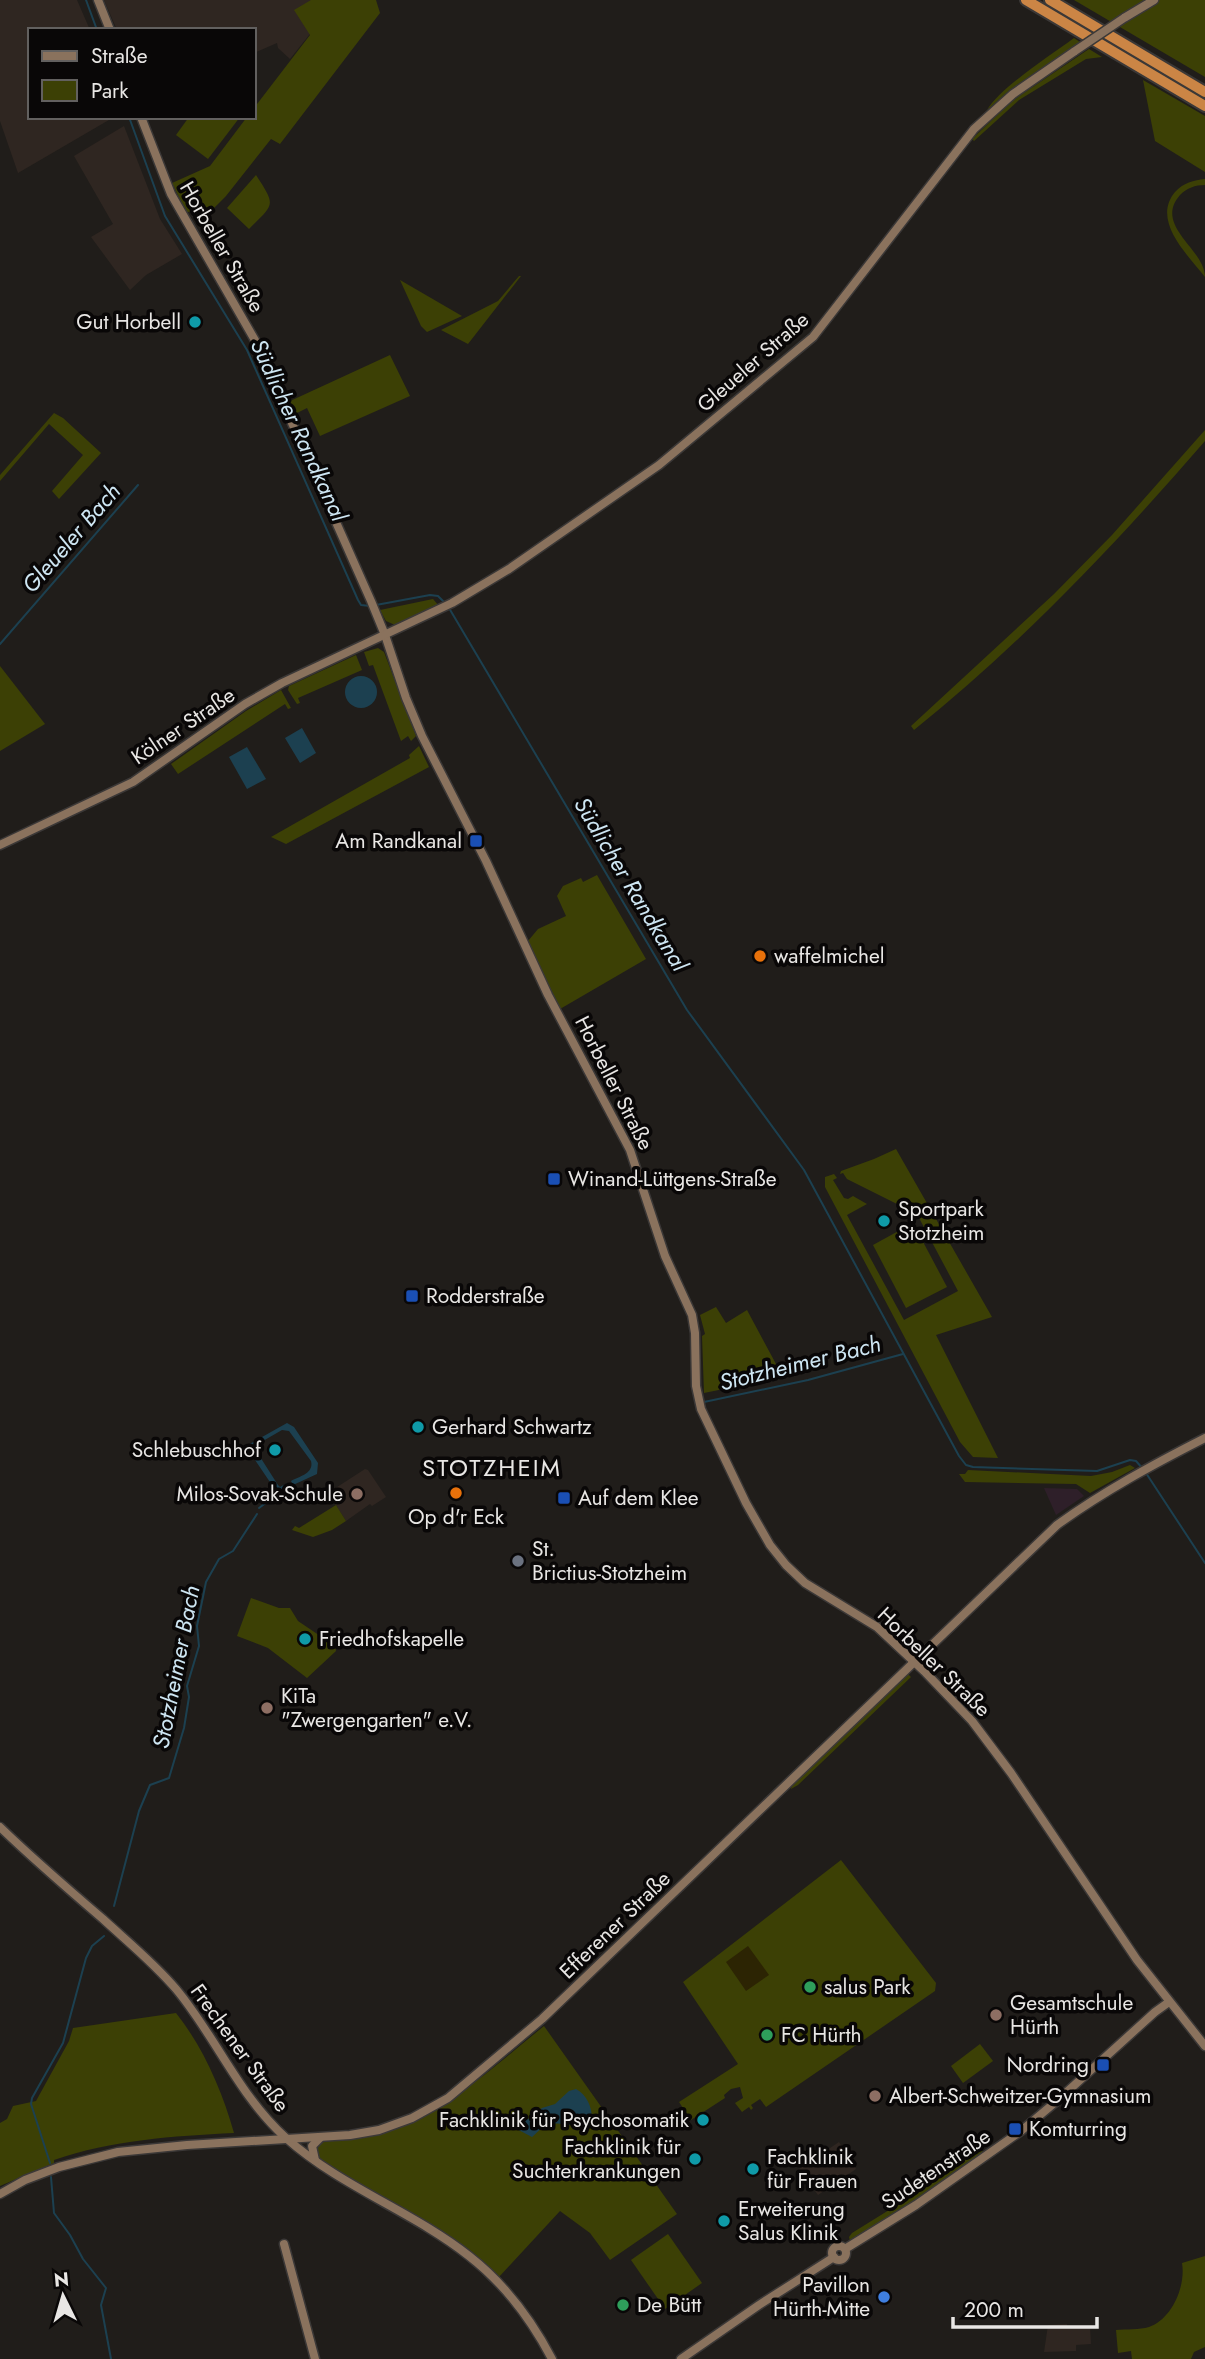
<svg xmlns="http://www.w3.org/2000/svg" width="1205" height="2359" font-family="Jost,sans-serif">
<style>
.built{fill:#2f2621}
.industrial{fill:#2e1f29}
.green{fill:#3c4005}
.sand{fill:#2c2403}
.water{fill:#1c4050}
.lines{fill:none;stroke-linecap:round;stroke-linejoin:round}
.stream{stroke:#1c4050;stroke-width:2}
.secondary-casing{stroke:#3b3837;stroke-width:11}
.highway-casing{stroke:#3b3837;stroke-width:14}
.secondary{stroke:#8a725d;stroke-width:8}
.highway{stroke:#cb8545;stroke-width:10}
.secondary-bridge-casing{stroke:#3b3837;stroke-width:11;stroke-linecap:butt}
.secondary-bridge{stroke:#8a725d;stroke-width:8}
.culture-dot{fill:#0f9aa8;stroke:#090707;stroke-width:2.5}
.transit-dot{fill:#1a4fb4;stroke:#090707;stroke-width:2.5}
.food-dot{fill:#e8710a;stroke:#090707;stroke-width:2.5}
.education-dot{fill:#8d6e63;stroke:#090707;stroke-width:2.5}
.worship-dot{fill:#6b7280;stroke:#090707;stroke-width:2.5}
.leisure-dot{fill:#2e9e5b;stroke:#090707;stroke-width:2.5}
.shop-dot{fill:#3f7fe0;stroke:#090707;stroke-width:2.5}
.labels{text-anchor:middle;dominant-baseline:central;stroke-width:7;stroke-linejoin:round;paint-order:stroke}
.street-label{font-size:21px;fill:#e8e6e4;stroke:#090707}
.poi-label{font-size:21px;fill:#e8e6e4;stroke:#090707;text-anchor:start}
.water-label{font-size:23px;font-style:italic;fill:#cee6f3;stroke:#090707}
.quarter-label{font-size:24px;letter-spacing:2px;fill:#e8e6e4;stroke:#090707}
</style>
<rect width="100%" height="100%" fill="#201d1a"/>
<g class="built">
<path d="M0 0H77L90 30H30V117H114L18 173 0 121Z"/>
<path d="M104 0H337L290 59 278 48 277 43 254 53V30H117Z"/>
<path d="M124 126 160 219 182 254 146 275 130 290 91 237 113 224 74 156Z"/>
<path d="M365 1469 368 1470 386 1497 372 1506 370 1504 346 1521 327 1491H331Z"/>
<path d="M839 2142 856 2169 818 2195 799 2169Z"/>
<path d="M1067 2324V2328L1090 2327 1091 2344 1076 2345V2351L1044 2352 1048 2325Z"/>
</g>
<path class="industrial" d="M1044 1488 1077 1489 1084 1496 1056 1515Z"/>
<g class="green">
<path d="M311 0H376L380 13 280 144 271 139 226 196 211 211 186 212 172 183 210 166 247 117H254V108L310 35 294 10Z"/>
<path d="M1074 0H1205V77Z"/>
<path d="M1074 38 1080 42 1011 89 987 110C1001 87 1051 55 1074 38Z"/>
<path d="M1089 49 1102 57 1086 59 1019 100 974 141 972 139 1012 101Z"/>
<path d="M1143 80 1205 116V172L1155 141Z"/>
<path d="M189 117H240L208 159 176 135Z"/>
<path d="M256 175C276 206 275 203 249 229L227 208Z"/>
<path d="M1205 179V185C1195 185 1187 188 1180 195 1153 226 1205 249 1205 277 1188 255 1151 221 1175 192 1183 183 1194 180 1205 179Z"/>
<path d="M519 276H521L468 344 441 330 498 301Z"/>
<path d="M400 280 462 316 427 332 421 326Z"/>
<path d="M390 355 410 396 320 436 307 408 293 415 288 402Z"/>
<path d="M54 413 63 418 101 453 59 499 52 491 83 455 49 424 0 481V475Z"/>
<path d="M1205 430V441C1115 545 1021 644 914 730L911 726 1054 594 1112 535Z"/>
<path d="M433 599 439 606 395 625 386 621 380 610Z"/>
<path d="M378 648 384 652 416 736 411 741 408 736 401 741 373 665 369 666 364 652Z"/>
<path d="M356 655 362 670 298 698 300 703 297 704 288 690 289 686Z"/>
<path d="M0 666 45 724 0 751Z"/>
<path d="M281 690 291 708 288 709 285 704 178 774 171 764 246 711Z"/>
<path d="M419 746 429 767 286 844 271 837 410 758 409 755Z"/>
<path d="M597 875 646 959 560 1009 528 941 538 929 566 916 557 896 563 886 581 878 583 882Z"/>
<path d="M896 1149 992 1317 936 1335 998 1458 973 1457 960 1442 825 1187V1177L834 1174 837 1178 833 1180 844 1198 848 1199 853 1196 867 1204 847 1215 904 1320 958 1291 918 1216 911 1211 847 1179 843 1173 840 1174 841 1171 874 1159Z"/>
<path d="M913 1223 947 1287 906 1308 873 1245Z"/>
<path d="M716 1307 726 1323 747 1310 783 1377 704 1393 702 1336 705 1334 700 1315Z"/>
<path d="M1130 1465 1135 1468 1090 1493 1076 1484 965 1482 959 1474H965L968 1470 1091 1476 1112 1472Z"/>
<path d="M336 1505 346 1521 332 1530 313 1537 292 1530 295 1526 299 1528Z"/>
<path d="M251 1598 279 1608H290L298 1621 335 1646 336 1651 307 1678 268 1648 237 1636Z"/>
<path d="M908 1674 911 1677 798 1785 791 1789C794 1774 890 1691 908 1674Z"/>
<path d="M841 1860 936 1983 935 1991 766 2107 760 2099 751 2105 753 2108 751 2110 749 2107 742 2112 735 2103 743 2098 740 2087 731 2089 724 2095 725 2098 691 2120 679 2102 738 2064 683 1982Z"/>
<path d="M176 2013C203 2047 222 2090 234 2133 173 2136 112 2140 54 2160V2163L0 2186V2123L7 2119 13 2106 36 2101 69 2041 73 2028Z"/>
<path d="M544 2026 677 2214 610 2260 590 2233 560 2211 499 2277C444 2230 377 2200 318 2158L316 2144 321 2141C347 2139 372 2138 396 2128 453 2106 498 2063 544 2026Z"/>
<path d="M980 2044 993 2061 963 2083 951 2066Z"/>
<path d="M980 2148 985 2155 912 2205 850 2241 849 2237 852 2233 910 2197Z"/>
<path d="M668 2234 702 2283 665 2309 631 2260Z"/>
<path d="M1205 2256V2347L1194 2352 1191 2359H1132L1131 2351 1118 2353 1116 2330C1127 2329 1139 2330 1149 2327 1172 2319 1186 2286 1182 2263Z"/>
</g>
<path class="sand" d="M748 1946 769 1975 746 1991 726 1962Z"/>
<g class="water">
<circle cx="361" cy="692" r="16"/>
<path d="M302 728 316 753 300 763 285 738Z"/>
<path d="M247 747 266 779 247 789 229 757Z"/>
<path d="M287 1423 294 1427 318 1463 317 1474 293 1485 291 1481C301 1476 314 1473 311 1461L289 1431 282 1430 256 1445 255 1449 278 1485 280 1487 287 1483 289 1486 276 1491 247 1448 248 1445Z"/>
<path d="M576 2089C587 2095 592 2107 592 2119 583 2133 566 2121 552 2124 543 2125 539 2131 532 2137L511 2126 528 2119 542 2108 555 2104 569 2091Z"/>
</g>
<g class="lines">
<g class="stream">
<path d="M86 0 97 30"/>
<path d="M129 117 165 216 247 350 358 600 361 605 370 606"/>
<path d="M376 605 430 595 438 596 446 604"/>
<path d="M449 608 687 1010 804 1170 959 1456 966 1465 973 1467 1097 1471 1130 1460 1136 1461 1143 1469"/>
<path d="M0 644 138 485"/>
<path d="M704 1402 808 1380 903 1354"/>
<path d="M1146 1473 1205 1563"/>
<path d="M259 1508 267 1502"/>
<path d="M114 1906 139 1811 150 1785 169 1778 184 1728 189 1697 187 1686 199 1646 197 1626 206 1582 219 1559 233 1551 257 1514"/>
<path d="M50 2163 31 2104 32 2098 63 2043 86 1958 92 1946 104 1936"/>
<path d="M51 2177 54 2213 70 2235 83 2259 106 2288 101 2305 111 2359"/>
</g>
<defs>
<g id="secondary">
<path d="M98 0 110 30"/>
<path d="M1124 18 1154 0"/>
<path d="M141 117 171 194 256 342 371 601 385 635 406 698 422 736 486 861 548 995 630 1150 665 1256 692 1315 695 1333 696 1386 701 1409 746 1503 770 1545 786 1565 805 1583 877 1627 924 1671 972 1721 1011 1773 1137 1960 1205 2046"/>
<path d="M0 845 133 782 245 704 282 683 452 603 509 569 659 465 813 337 974 129 1013 94 1075 51"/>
<path d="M0 1827C33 1859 68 1889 103 1919 128 1942 154 1963 176 1989 216 2037 239 2096 286 2138 341 2187 412 2211 469 2256 505 2284 531 2319 552 2359"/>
<path d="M315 2160 312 2146 320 2138"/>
<path d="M0 2194 25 2180 59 2167 118 2152 187 2145 350 2135 379 2130 412 2118 448 2098 542 2019 1057 1525C1104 1491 1154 1464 1205 1438"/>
<path d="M284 2244 315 2359"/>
<circle cx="839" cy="2253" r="7"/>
<path d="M845 2249 916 2205 1021 2131 1058 2100 1155 2012 1169 2002"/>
<path d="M681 2359 759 2305 834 2257"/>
</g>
<g id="highway">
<path d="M1026 0 1205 106"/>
<path d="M1050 0 1205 92"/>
</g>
</defs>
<use href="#secondary" class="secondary-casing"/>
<use href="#highway" class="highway-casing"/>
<use href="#secondary" class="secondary"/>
<use href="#highway" class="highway"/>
<defs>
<path id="secondary-bridge" d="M1075 51 1124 18"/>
</defs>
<use href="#secondary-bridge" class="secondary-bridge-casing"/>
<use href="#secondary-bridge" class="secondary-bridge"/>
</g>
<g class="culture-dot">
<circle cx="195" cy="322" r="7"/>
<circle cx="884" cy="1221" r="7"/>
<circle cx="418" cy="1427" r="7"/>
<circle cx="275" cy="1450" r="7"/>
<circle cx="305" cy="1639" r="7"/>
<circle cx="703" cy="2120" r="7"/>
<circle cx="695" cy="2159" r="7"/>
<circle cx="753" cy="2169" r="7"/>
<circle cx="724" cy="2221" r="7"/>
</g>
<g class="transit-dot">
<rect x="469" y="834" width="14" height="14" rx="3.5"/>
<rect x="547" y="1172" width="14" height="14" rx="3.5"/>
<rect x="405" y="1289" width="14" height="14" rx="3.5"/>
<rect x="557" y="1491" width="14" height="14" rx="3.5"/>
<rect x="1096" y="2058" width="14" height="14" rx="3.5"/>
<rect x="1008" y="2122" width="14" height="14" rx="3.5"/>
</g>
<g class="food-dot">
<circle cx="760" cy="956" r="7"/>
<circle cx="456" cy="1493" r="7"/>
</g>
<g class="education-dot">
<circle cx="357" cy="1494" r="7"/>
<circle cx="267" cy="1708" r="7"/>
<circle cx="996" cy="2015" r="7"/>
<circle cx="875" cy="2096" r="7"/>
</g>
<circle class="worship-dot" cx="518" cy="1561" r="7"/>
<g class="leisure-dot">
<circle cx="810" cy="1987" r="7"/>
<circle cx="767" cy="2035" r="7"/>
<circle cx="623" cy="2305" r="7"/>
</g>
<circle class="shop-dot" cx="884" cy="2297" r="7"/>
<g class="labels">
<g class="street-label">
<text transform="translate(222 247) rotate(60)">Horbeller Straße</text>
<text transform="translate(753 362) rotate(-41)">Gleueler Straße</text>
<text transform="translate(183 726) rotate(-34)">Kölner Straße</text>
<text transform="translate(614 1083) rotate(63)">Horbeller Straße</text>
<text transform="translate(934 1662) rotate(44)">Horbeller Straße</text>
<text transform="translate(615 1925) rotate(-44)">Efferener Straße</text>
<text transform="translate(240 2048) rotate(54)">Frechener Straße</text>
<text transform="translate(936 2169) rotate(-34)">Sudetenstraße</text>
</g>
<g class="poi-label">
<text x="181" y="322" text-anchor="end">Gut Horbell</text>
<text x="462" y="841" text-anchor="end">Am Randkanal</text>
<text x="774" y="956">waffelmichel</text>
<text x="568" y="1179">Winand-Lüttgens-Straße</text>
<text x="898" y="1209">Sportpark<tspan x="898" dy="24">Stotzheim</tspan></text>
<text x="426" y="1296">Rodderstraße</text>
<text x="432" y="1427">Gerhard Schwartz</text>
<text x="261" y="1450" text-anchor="end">Schlebuschhof</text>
<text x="343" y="1494" text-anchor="end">Milos-Sovak-Schule</text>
<text x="578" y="1498">Auf dem Klee</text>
<text x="456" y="1517" text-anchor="middle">Op d'r Eck</text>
<text x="532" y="1549">St.<tspan x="532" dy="24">Brictius-Stotzheim</tspan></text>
<text x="319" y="1639">Friedhofskapelle</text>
<text x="281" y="1696">KiTa<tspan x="281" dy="24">"Zwergengarten" e.V.</tspan></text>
<text x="824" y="1987">salus Park</text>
<text x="1010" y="2003">Gesamtschule<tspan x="1010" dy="24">Hürth</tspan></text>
<text x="781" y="2035">FC Hürth</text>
<text x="1089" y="2065" text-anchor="end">Nordring</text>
<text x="889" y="2096">Albert-Schweitzer-Gymnasium</text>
<text x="689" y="2120" text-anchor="end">Fachklinik für Psychosomatik</text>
<text x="1029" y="2129">Komturring</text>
<text x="681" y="2147" text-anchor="end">Fachklinik für<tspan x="681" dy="24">Suchterkrankungen</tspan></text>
<text x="767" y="2157">Fachklinik<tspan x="767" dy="24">für Frauen</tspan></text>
<text x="738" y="2209">Erweiterung<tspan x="738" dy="24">Salus Klinik</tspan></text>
<text x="870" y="2285" text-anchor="end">Pavillon<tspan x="870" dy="24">Hürth-Mitte</tspan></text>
<text x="637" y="2305">De Bütt</text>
</g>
<g class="water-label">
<text transform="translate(299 430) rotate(65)">Südlicher Randkanal</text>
<text transform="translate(71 538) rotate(-49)">Gleueler Bach</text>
<text transform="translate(631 884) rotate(59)">Südlicher Randkanal</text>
<text transform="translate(800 1363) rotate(-14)">Stotzheimer Bach</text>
<text transform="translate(176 1667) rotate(-79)">Stotzheimer Bach</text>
</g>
<g class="quarter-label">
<text x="492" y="1467">STOTZHEIM</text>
</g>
</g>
<rect x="28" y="28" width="228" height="91" fill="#090707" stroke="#62605f" stroke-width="2"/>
<rect x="42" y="51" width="35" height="10" fill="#8a725d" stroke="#62605f" stroke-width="2"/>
<text x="91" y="63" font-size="21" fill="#e8e6e4">Straße</text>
<rect x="42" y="80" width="35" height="21" fill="#3c4005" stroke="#62605f" stroke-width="2"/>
<text x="91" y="98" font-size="21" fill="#e8e6e4">Park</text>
<g transform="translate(63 2296) rotate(355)" stroke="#090707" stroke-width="5" paint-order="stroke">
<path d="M0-5L12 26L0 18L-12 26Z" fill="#e8e6e4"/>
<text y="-10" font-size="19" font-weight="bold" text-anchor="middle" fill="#e8e6e4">N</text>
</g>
<path d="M953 2317v10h144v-10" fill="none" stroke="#e8e6e4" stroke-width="3.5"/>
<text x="964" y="2317" font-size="21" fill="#e8e6e4" stroke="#090707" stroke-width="5" paint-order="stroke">200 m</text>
</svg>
